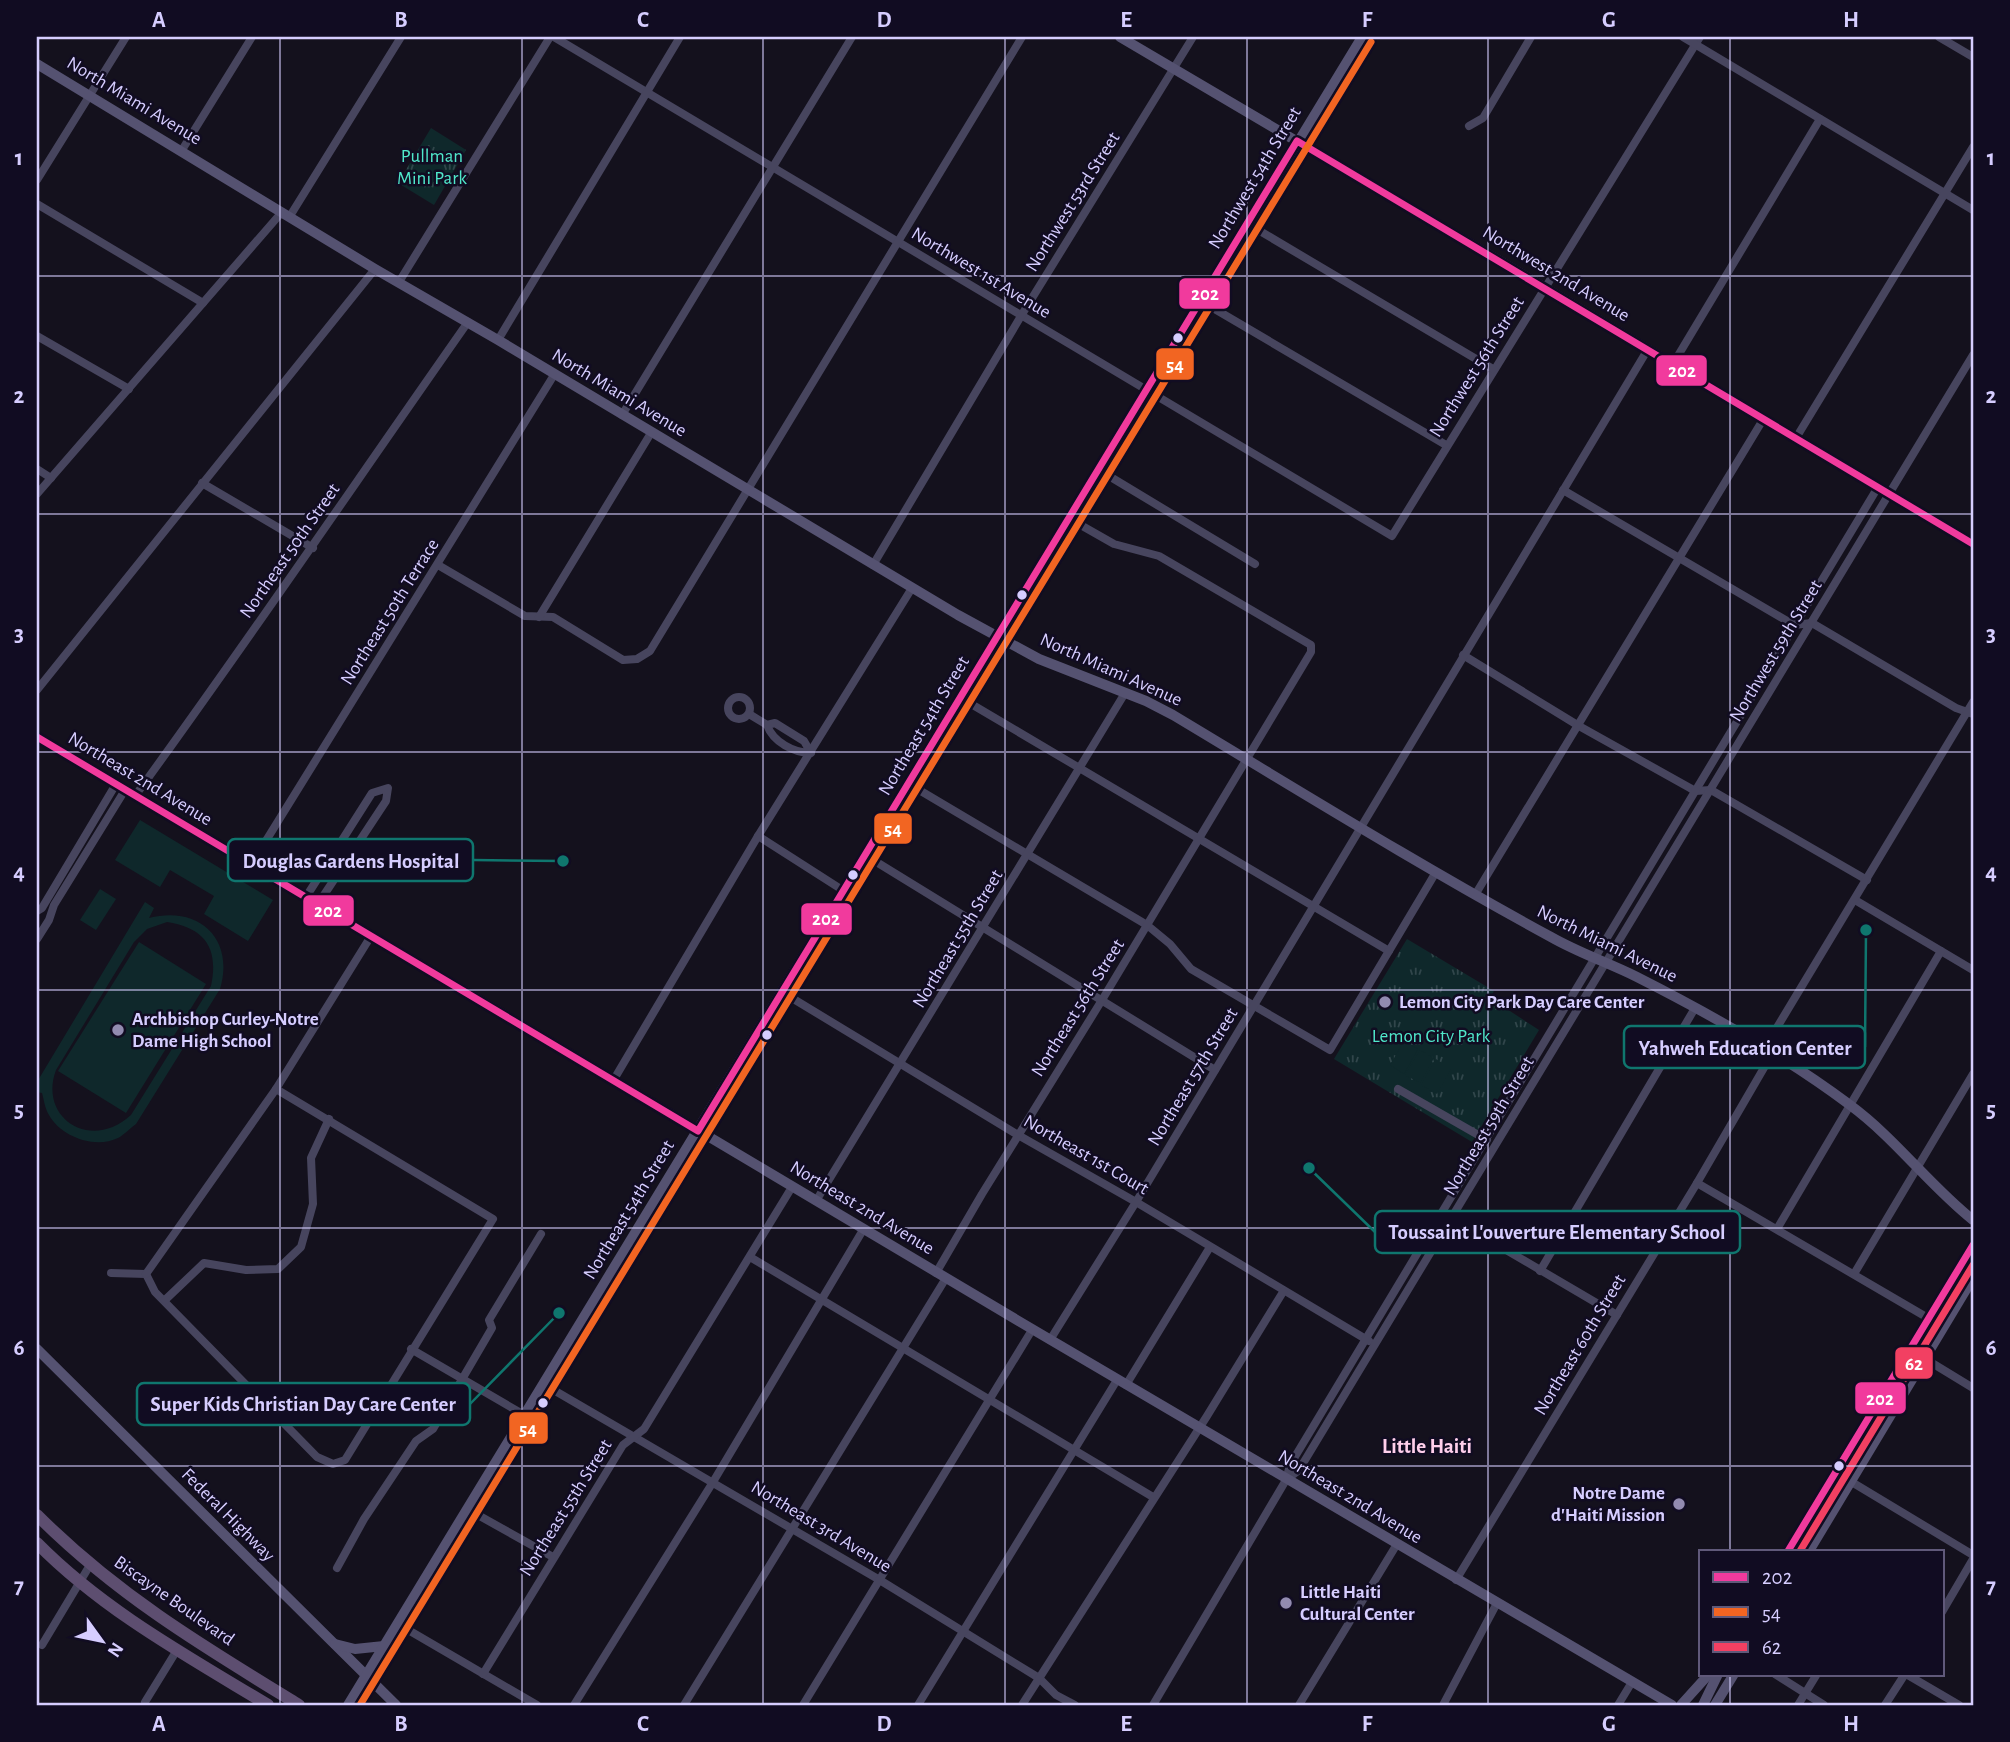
<svg xmlns="http://www.w3.org/2000/svg" width="2010" height="1742" font-family="'Alegreya Sans',sans-serif">
<style>
.grass{fill:url(#grass-tufts)}
.pitch{fill:#0f282b;fill-rule:evenodd}
.lines{fill:none;stroke-linecap:round;stroke-linejoin:round}
.street{stroke:#47455e;stroke-width:8}
.secondary{stroke:#555271;stroke-width:10}
.primary{stroke:#5d4e70;stroke-width:12}
.bus-1-casing{stroke:#110c22;stroke-width:12}
.bus-2-casing{stroke:#110c22;stroke-width:12}
.bus-3-casing{stroke:#110c22;stroke-width:12}
.bus-1{stroke:#f13a9d;stroke-width:7}
.bus-2{stroke:#f26522;stroke-width:7}
.bus-3{stroke:#f24062;stroke-width:7}
.grid{fill:none;stroke:#d6cdff;stroke-width:2;stroke-opacity:0.55}
.bus-dot{fill:#d6cdff;stroke:#110c22;stroke-width:2.5}
.poi-dot{fill:#928bb0;stroke:#110c22;stroke-width:2.5}
.labels{text-anchor:middle;dominant-baseline:central;stroke-width:5;stroke-linejoin:round;paint-order:stroke}
.street-label{font-size:19px;fill:#d6cdff;stroke:#110c22}
.park-label{font-size:19px;fill:#50e8cb;stroke:#110c22}
.poi-label{font-size:19px;font-weight:bold;fill:#d6cdff;stroke:#110c22;text-anchor:start}
.neighbourhood-label{font-size:21px;font-weight:bold;fill:#ffcfeb;stroke:#110c22}
.leader{fill:none;stroke:#0f766e;stroke-width:2.5}
.callout-dot{fill:#0f766e;stroke:#110c22;stroke-width:2.5}
.callout{fill:#110c22;stroke:#0f766e;stroke-width:2.5}
.callout-label{font-size:21px;text-anchor:middle;font-weight:bold;fill:#d6cdff}
.line-badge{stroke:#110c22;stroke-width:2.5}
.badge-label{font-size:19px;text-anchor:middle;font-weight:bold;fill:#fff}
.neatline{fill:none;stroke:#d6cdff;stroke-width:2.5}
.grid-label{font-size:23px;text-anchor:middle;font-weight:bold;fill:#d6cdff}
</style>
<defs>
<pattern id="grass-tufts" width="24" height="20" patternUnits="userSpaceOnUse" patternTransform="scale(1.75)"><rect width="24" height="20" fill="#0f282b"/><path d="M3 7l-1-3M5 7V3M7 7l1-3M15 17l-1-3M17 17v-4M19 17l1-3" fill="none" stroke="#31464b"/></pattern>
</defs>
<rect width="100%" height="100%" fill="#14111d"/>
<g class="grass">
<path d="M431 128 466 150 434 205 398 183Z"/>
<path d="M1407 939 1494 991 1490 998 1539 1030 1472 1142 1334 1059Z"/>
</g>
<g class="pitch">
<path d="M140 820 273 900 248 941 204 914 214 896 170 870 160 887 115 860Z"/>
<path d="M100 889 116 899 96 930 80 920Z"/>
<path d="M145 902 154 908 149 918C199 905 235 939 220 989L136 1124C130 1128 124 1135 118 1138 95 1149 61 1137 49 1115 45 1109 44 1100 42 1093L37 1092V1082ZM167 922C205 928 219 948 211 986L131 1115C91 1152 38 1118 56 1070L134 942 147 929Z"/>
<path d="M139 942 206 984 126 1113 58 1071Z"/>
<path d="M1404 1041 1418 1049 1404 1074 1390 1065Z"/>
<path d="M1420 1050 1434 1058 1420 1083 1405 1075Z"/>
<path d="M1436 1059 1451 1069 1437 1094 1421 1085Z"/>
</g>
<g class="lines">
<g class="street">
<path d="M554 37 1392 536 1700 37"/>
<path d="M1683 37 1973 210"/>
<path d="M1939 37 1973 57"/>
<path d="M1469 126 1483 118 1531 37"/>
<path d="M182 150 252 37"/>
<path d="M37 180 126 37"/>
<path d="M37 204 203 303"/>
<path d="M290 216 401 37"/>
<path d="M1248 224 1493 369"/>
<path d="M399 282 550 37"/>
<path d="M1201 301 1446 445"/>
<path d="M37 336 129 389"/>
<path d="M498 340 680 37"/>
<path d="M1673 364 1820 119"/>
<path d="M622 415 852 37"/>
<path d="M1796 438 1973 147"/>
<path d="M37 469 51 478"/>
<path d="M1099 470 1255 564"/>
<path d="M202 483 313 548"/>
<path d="M1563 490 1794 625 1812 623 1956 708 1973 714"/>
<path d="M37 494 282 212"/>
<path d="M438 565 525 616 553 617 623 660 637 659 650 651 1022 37"/>
<path d="M873 565 1021 316 1193 37"/>
<path d="M539 617 651 433"/>
<path d="M1463 655 1579 726 1690 788 1695 791 1711 790 1867 880"/>
<path d="M37 690 375 269"/>
<circle cx="739" cy="708" r="11"/>
<path d="M961 698 1389 951"/>
<path d="M749 714 767 725 775 723 804 741 811 753C794 753 773 742 767 725"/>
<path d="M909 784 1147 925 1170 944 1191 969 1330 1050 1436 872"/>
<path d="M135 796C249 640 357 480 468 322"/>
<path d="M758 836 844 891"/>
<path d="M865 855 1215 1070"/>
<path d="M251 865 554 375"/>
<path d="M1475 895 1764 418"/>
<path d="M306 897 372 793 388 788 386 801 318 904"/>
<path d="M1855 900 1973 970"/>
<path d="M37 911 42 908 116 784"/>
<path d="M37 939 49 920 54 905 125 790"/>
<path d="M782 992 1018 1135 1136 1202 1369 1341"/>
<path d="M1764 1049 1973 702"/>
<path d="M613 1081 758 836 912 588"/>
<path d="M1398 1089 1487 1140"/>
<path d="M1697 1183 1928 1318"/>
<path d="M816 1201 1125 693"/>
<path d="M1450 1217 1617 1315"/>
<path d="M1777 1229 1941 951"/>
<path d="M750 1257 1153 1497"/>
<path d="M1540 1271 1695 1008"/>
<path d="M111 1273 146 1274"/>
<path d="M936 1273 982 1194 1102 1000 1311 652V645L1159 556 1114 544 1070 519"/>
<path d="M146 1274 155 1292 317 1457 333 1464 345 1460 493 1219 276 1089"/>
<path d="M146 1274 276 1089 371 936"/>
<path d="M1854 1274 1973 1074"/>
<path d="M165 1300 204 1263 246 1270 278 1269 301 1247 313 1204 311 1158 329 1119"/>
<path d="M1050 1340 1136 1202 1648 349"/>
<path d="M411 1349 526 1416"/>
<path d="M1909 1349 1973 1388"/>
<path d="M545 1385 878 1579 1039 1678 1056 1695 1075 1705"/>
<path d="M1126 1385 1210 1247"/>
<path d="M1835 1472 1973 1555"/>
<path d="M1286 1480 1299 1470 1973 355"/>
<path d="M469 1510 553 1557"/>
<path d="M337 1568 364 1519 416 1441 433 1429 492 1328 489 1320 541 1234"/>
<path d="M1456 1580 1697 1183 1772 1054"/>
<path d="M1942 1612 1973 1559"/>
<path d="M398 1624 537 1705"/>
<path d="M42 1645 90 1565"/>
<path d="M483 1674 623 1445 644 1429 792 1187"/>
<path d="M1775 1674 1824 1705"/>
<path d="M1906 1674 1959 1705"/>
<path d="M145 1702 177 1650"/>
<path d="M574 1705 713 1482 863 1230"/>
<path d="M684 1705 946 1278"/>
<path d="M803 1705 1032 1330"/>
<path d="M918 1705 1117 1380"/>
<path d="M1022 1705 1207 1416 1283 1292"/>
<path d="M1153 1705 1286 1480 1290 1465 1878 487"/>
<path d="M1299 1705 1397 1544"/>
<path d="M1443 1705 1497 1603"/>
<path d="M1618 1705 1632 1682"/>
<path d="M1798 1705 1817 1674"/>
<path d="M1885 1705 1905 1674"/>
</g>
<g class="secondary">
<path d="M1120 37 1510 267 1973 544"/>
<path d="M37 64 375 269 498 340 958 615 1039 659 1146 701 1173 715C1298 790 1422 867 1551 937 1579 953 1609 963 1637 977 1710 1014 1785 1056 1850 1105 1896 1139 1929 1185 1973 1220"/>
<path d="M37 737 1027 1326 1672 1705"/>
<path d="M37 1349 396 1705"/>
<path d="M1788 1551 1973 1245"/>
<path d="M1809 1551 1973 1278"/>
<path d="M335 1644 355 1649 384 1646"/>
<path d="M348 1705 1362 37"/>
<path d="M1681 1705 1709 1674"/>
<path d="M1703 1705 1718 1674"/>
<path d="M1715 1705 1734 1674"/>
</g>
<g class="primary">
<path d="M37 1515C117 1595 204 1647 299 1705"/>
<path d="M37 1543C103 1610 187 1656 268 1705"/>
</g>
<defs>
<g id="bus-1">
<path d="M37 737 698 1131 1297 141 1973 544"/>
<path d="M1788 1551 1973 1245"/>
</g>
<path id="bus-2" d="M360 1705 1371 42"/>
<path id="bus-3" d="M1800 1551 1973 1265"/>
</defs>
<use href="#bus-1" class="bus-1-casing"/>
<use href="#bus-2" class="bus-2-casing"/>
<use href="#bus-3" class="bus-3-casing"/>
<use href="#bus-1" class="bus-1"/>
<use href="#bus-2" class="bus-2"/>
<use href="#bus-3" class="bus-3"/>
</g>
<path class="grid" d="M280 37V1705M522 37V1705M763 37V1705M1005 37V1705M1247 37V1705M1488 37V1705M1730 37V1551M37 276H1973M37 514H1973M37 752H1973M37 990H1973M37 1228H1973M37 1466H1973M1730 1674V1705"/>
<g class="bus-dot">
<circle cx="1178" cy="338" r="6"/>
<circle cx="1022" cy="595" r="6"/>
<circle cx="853" cy="875" r="6"/>
<circle cx="767" cy="1035" r="6"/>
<circle cx="543" cy="1403" r="6"/>
<circle cx="1839" cy="1466" r="6"/>
</g>
<g class="poi-dot">
<circle cx="1385" cy="1002" r="7"/>
<circle cx="118" cy="1030" r="7"/>
<circle cx="1679" cy="1504" r="7"/>
<circle cx="1286" cy="1603" r="7"/>
</g>
<g class="labels">
<g class="street-label">
<text transform="translate(134 101) rotate(31)">North Miami Avenue</text>
<text transform="translate(1255 178) rotate(-59)">Northwest 54th Street</text>
<text transform="translate(1073 202) rotate(-58)">Northwest 53rd Street</text>
<text transform="translate(981 273) rotate(31)">Northwest 1st Avenue</text>
<text transform="translate(1556 274) rotate(31)">Northwest 2nd Avenue</text>
<text transform="translate(1477 367) rotate(-58)">Northwest 56th Street</text>
<text transform="translate(619 393) rotate(31)">North Miami Avenue</text>
<text transform="translate(290 551) rotate(-55)">Northeast 50th Street</text>
<text transform="translate(390 612) rotate(-58)">Northeast 50th Terrace</text>
<text transform="translate(1776 651) rotate(-59)">Northwest 59th Street</text>
<text transform="translate(1111 670) rotate(24)">North Miami Avenue</text>
<text transform="translate(924 726) rotate(-59)">Northeast 54th Street</text>
<text transform="translate(140 779) rotate(31)">Northeast 2nd Avenue</text>
<text transform="translate(958 939) rotate(-59)">Northeast 55th Street</text>
<text transform="translate(1607 944) rotate(26)">North Miami Avenue</text>
<text transform="translate(1078 1008) rotate(-58)">Northeast 56th Street</text>
<text transform="translate(1193 1077) rotate(-59)">Northeast 57th Street</text>
<text transform="translate(1489 1126) rotate(-59)">Northeast 59th Street</text>
<text transform="translate(1086 1155) rotate(30)">Northeast 1st Court</text>
<text transform="translate(862 1208) rotate(31)">Northeast 2nd Avenue</text>
<text transform="translate(629 1210) rotate(-59)">Northeast 54th Street</text>
<text transform="translate(1580 1345) rotate(-59)">Northeast 60th Street</text>
<text transform="translate(1350 1497) rotate(31)">Northeast 2nd Avenue</text>
<text transform="translate(566 1508) rotate(-58)">Northeast 55th Street</text>
<text transform="translate(228 1515) rotate(45)">Federal Highway</text>
<text transform="translate(821 1527) rotate(31)">Northeast 3rd Avenue</text>
<text transform="translate(174 1601) rotate(35)">Biscayne Boulevard</text>
</g>
<g class="park-label">
<text x="432" y="156">Pullman<tspan x="432" dy="22">Mini Park</tspan></text>
<text x="1431" y="1036">Lemon City Park</text>
</g>
<g class="poi-label">
<text x="1399" y="1002">Lemon City Park Day Care Center</text>
<text x="132" y="1019">Archbishop Curley-Notre<tspan x="132" dy="22">Dame High School</tspan></text>
<text x="1665" y="1493" text-anchor="end">Notre Dame<tspan x="1665" dy="22">d'Haiti Mission</tspan></text>
<text x="1300" y="1592">Little Haiti<tspan x="1300" dy="22">Cultural Center</tspan></text>
</g>
<g class="neighbourhood-label">
<text x="1427" y="1446">Little Haiti</text>
</g>
</g>
<path class="leader" d="M563 861L473 860M1866 930L1865 1047M1309 1168L1375 1232M559 1313L470 1404"/>
<g class="callout-dot">
<circle cx="563" cy="861" r="7"/>
<circle cx="1866" cy="930" r="7"/>
<circle cx="1309" cy="1168" r="7"/>
<circle cx="559" cy="1313" r="7"/>
</g>
<g class="callout">
<rect x="228" y="839" width="245" height="42" rx="7"/>
<rect x="1624" y="1026" width="241" height="42" rx="7"/>
<rect x="1375" y="1211" width="365" height="42" rx="7"/>
<rect x="137" y="1383" width="333" height="42" rx="7"/>
</g>
<g class="callout-label">
<text x="351" y="868">Douglas Gardens Hospital</text>
<text x="1745" y="1055">Yahweh Education Center</text>
<text x="1557" y="1239">Toussaint L'ouverture Elementary School</text>
<text x="303" y="1411">Super Kids Christian Day Care Center</text>
</g>
<g class="line-badge">
<rect x="1178" y="277" width="53" height="33" rx="7" fill="#f13a9d"/>
<rect x="1155" y="347" width="40" height="34" rx="7" fill="#f26522"/>
<rect x="1655" y="354" width="53" height="33" rx="7" fill="#f13a9d"/>
<rect x="873" y="812" width="40" height="33" rx="7" fill="#f26522"/>
<rect x="302" y="894" width="53" height="33" rx="7" fill="#f13a9d"/>
<rect x="800" y="902" width="53" height="34" rx="7" fill="#f13a9d"/>
<rect x="1894" y="1346" width="40" height="34" rx="7" fill="#f24062"/>
<rect x="1854" y="1381" width="53" height="34" rx="7" fill="#f13a9d"/>
<rect x="508" y="1411" width="41" height="34" rx="7" fill="#f26522"/>
</g>
<g class="badge-label">
<text x="1205" y="300">202</text>
<text x="1175" y="371">54</text>
<text x="1682" y="377">202</text>
<text x="893" y="835">54</text>
<text x="328" y="917">202</text>
<text x="826" y="925">202</text>
<text x="1914" y="1370">62</text>
<text x="1880" y="1405">202</text>
<text x="528" y="1435">54</text>
</g>
<rect width="2010" height="1742" fill="none" stroke="#110c22" stroke-width="77"/>
<rect x="1699" y="1550" width="245" height="126" fill="#110c22" stroke="#60597a" stroke-width="2"/>
<rect x="1713" y="1572" width="35" height="10" fill="#f13a9d" stroke="#60597a" stroke-width="2"/>
<text x="1762" y="1584" font-size="21" fill="#d6cdff">202</text>
<rect x="1713" y="1607" width="35" height="10" fill="#f26522" stroke="#60597a" stroke-width="2"/>
<text x="1762" y="1620" font-size="21" fill="#d6cdff">54</text>
<rect x="1713" y="1642" width="35" height="10" fill="#f24062" stroke="#60597a" stroke-width="2"/>
<text x="1762" y="1654" font-size="21" fill="#d6cdff">62</text>
<g transform="translate(102 1641) rotate(123)" stroke="#110c22" stroke-width="5" paint-order="stroke">
<path d="M0-5L12 26L0 18L-12 26Z" fill="#d6cdff"/>
<text y="-10" font-size="19" font-weight="bold" text-anchor="middle" fill="#d6cdff">N</text>
</g>
<rect x="38" y="38" width="1934" height="1666" class="neatline"/>
<g class="grid-label">
<text x="159" y="27">A</text>
<text x="401" y="27">B</text>
<text x="643" y="27">C</text>
<text x="884" y="27">D</text>
<text x="1126" y="27">E</text>
<text x="1367" y="27">F</text>
<text x="1609" y="27">G</text>
<text x="1851" y="27">H</text>
<text x="19" y="165">1</text>
<text x="1991" y="165">1</text>
<text x="19" y="403">2</text>
<text x="1991" y="403">2</text>
<text x="19" y="641">3</text>
<text x="1991" y="641">3</text>
<text x="19" y="879">4</text>
<text x="1991" y="879">4</text>
<text x="19" y="1117">5</text>
<text x="1991" y="1117">5</text>
<text x="19" y="1355">6</text>
<text x="1991" y="1355">6</text>
<text x="19" y="1593">7</text>
<text x="1991" y="1593">7</text>
<text x="159" y="1731">A</text>
<text x="401" y="1731">B</text>
<text x="643" y="1731">C</text>
<text x="884" y="1731">D</text>
<text x="1126" y="1731">E</text>
<text x="1367" y="1731">F</text>
<text x="1609" y="1731">G</text>
<text x="1851" y="1731">H</text>
</g>
</svg>
